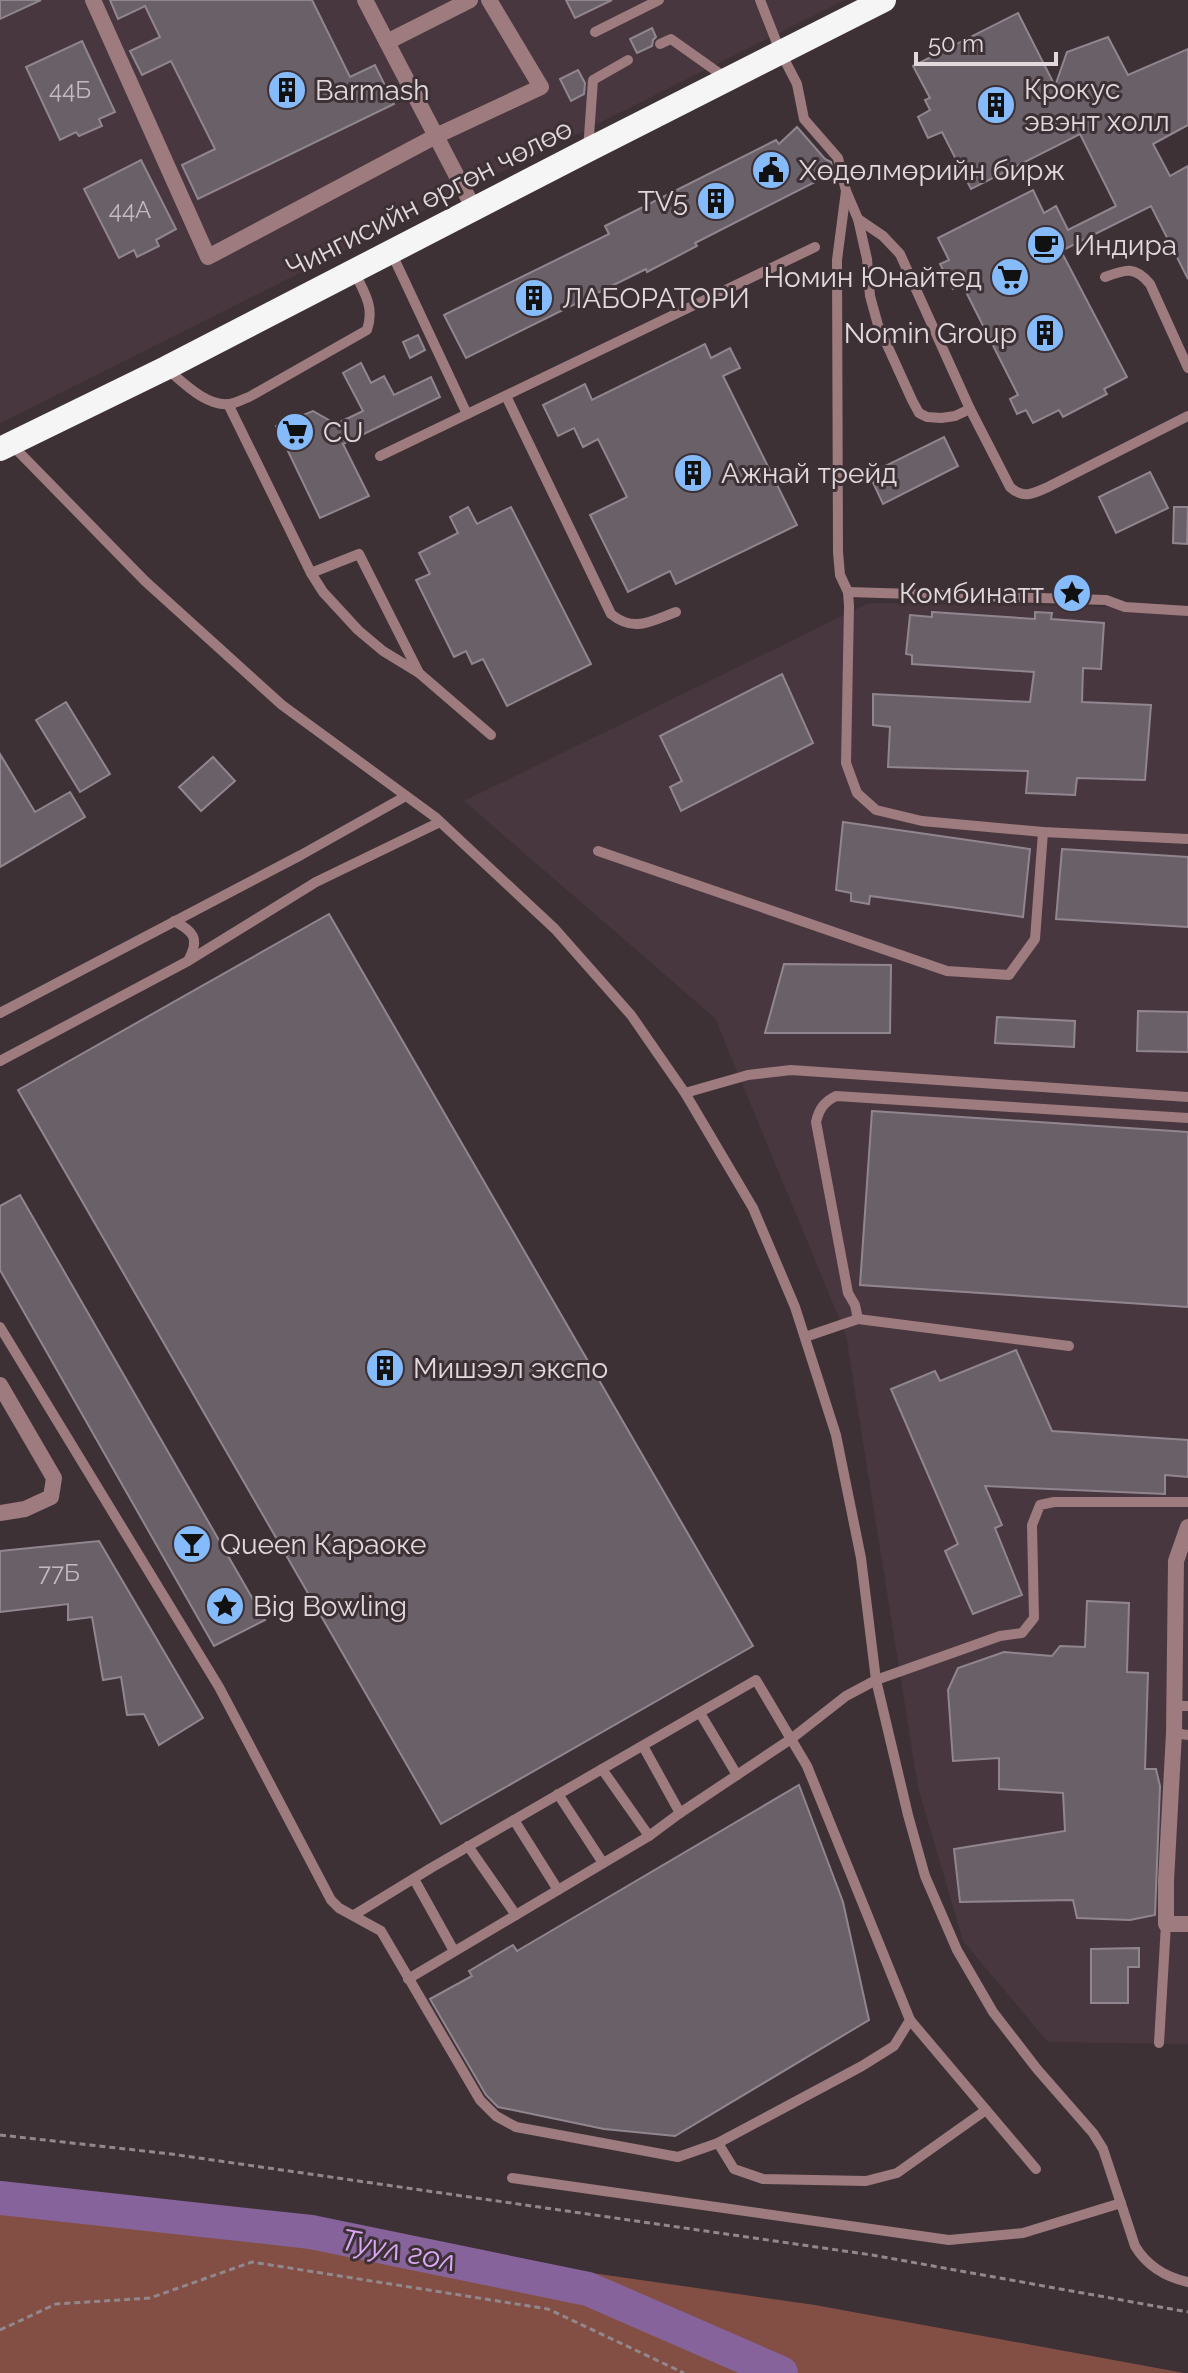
<svg xmlns="http://www.w3.org/2000/svg" width="1188" height="2373" font-family="Raleway,sans-serif">
<style>
.built{fill:#49373f}
.green{fill:#834f45}
.lines{fill:none;stroke-linecap:round;stroke-linejoin:round}
.river{stroke:#87639b;stroke-width:34}
.building{fill:#6a6068;stroke:#91868f;stroke-width:2}
.path{stroke:#92888c;stroke-width:3;stroke-dasharray:6 4;stroke-linecap:butt}
.lane{stroke:#9d7b7e;stroke-width:10}
.street{stroke:#9d7b7e;stroke-width:16}
.highway{stroke:#f5f5f5;stroke-width:24}
.labels{text-anchor:middle;dominant-baseline:central;stroke-width:6;stroke-linejoin:round;paint-order:stroke}
.number-label{font-size:24px;fill:#c3bbbf}
.poi-label{font-size:28px;fill:#e1d9dc;stroke:#3d3135;text-anchor:start}
.street-label{font-size:28px;fill:#e1d9dc;stroke:#3d3135}
.water-label{font-size:30px;font-style:italic;fill:#dca8f9;stroke:#3d3135}
</style>
<rect width="100%" height="100%" fill="#3d3135"/>
<g class="built">
<path d="M0 0H845L0 423Z"/>
<path d="M869 603 1188 608V2044L1048 2042 963 1941 918 1787 846 1335 715 1018 464 801Z"/>
</g>
<path class="green" d="M0 2188 815 2305 1184 2373H0Z"/>
<g class="lines">
<path class="river" d="M0 2198 311 2232 588 2289 781 2373"/>
</g>
<g class="building">
<path d="M0 0H41L0 19Z"/>
<path d="M110 0H312L350 77 375 65 394 104 198 199 182 165 215 149 171 61 142 75 130 51 160 37 145 6 118 19Z"/>
<path d="M566 0H612L575 18Z"/>
<path d="M1018 13 1055 86 1067 52 1108 37 1128 75 1188 49V125L1153 144 1170 176 1188 166V279L1151 206 1061 251 1127 377 1104 389 1107 394 1063 417 1059 410 1033 423 1026 410 1017 414 1010 399 1018 395 962 284 953 289 940 264 949 260 938 238 1033 190 1044 213 1056 206 1068 230 1116 206 1080 134 971 189 942 132 928 138 918 117 930 110 925 100 930 98 913 66Z"/>
<path d="M652 28 656 37 653 40 652 46 637 53 630 39Z"/>
<path d="M82 41 115 112 99 119 102 126 79 136 76 132 60 140 26 67Z"/>
<path d="M578 70 585 83 584 94 571 101 560 79Z"/>
<path d="M797 127 825 159 831 162 833 171 827 176 695 243 697 246 647 272 646 269 466 358 444 315 609 234 605 226 776 140 779 144Z"/>
<path d="M141 160 176 229 156 240 159 246 137 257 134 250 119 258 84 189Z"/>
<path d="M418 335 425 350 410 358 403 342Z"/>
<path d="M705 344 711 358 730 348 740 368 723 376 797 525 676 584 670 571 628 592 590 515 627 497 598 439 583 447 574 428 558 436 543 405 585 384 592 400Z"/>
<path d="M361 363 371 383 384 376 394 395 431 377 440 397 343 444 369 496 320 518 276 426 313 411 336 424 363 411 343 373Z"/>
<path d="M944 437 958 466 883 504 869 474Z"/>
<path d="M1150 472 1168 508 1116 533 1099 497Z"/>
<path d="M468 507 477 524 511 507 591 664 507 706 483 659 472 664 466 651 454 657 416 580 430 574 419 553 458 533 450 517Z"/>
<path d="M1174 507H1188L1187 544 1173 543Z"/>
<path d="M932 612 1035 619V612L1052 613 1051 619 1104 623 1101 669 1083 668 1082 702 1151 705 1145 780 1077 778 1075 795 1026 793 1028 771 888 767 890 727 873 725V694L1030 702 1034 672 912 664V655L906 654 910 615 932 617Z"/>
<path d="M782 674 813 743 681 811 670 787 682 781 660 736Z"/>
<path d="M66 702 110 774 80 792 36 720Z"/>
<path d="M0 754 35 812 70 792 85 817 0 867Z"/>
<path d="M213 757 235 781 201 811 179 787Z"/>
<path d="M843 822 1030 849 1023 917 870 896 869 904 851 901V893L836 890Z"/>
<path d="M1062 849 1188 857V927L1056 919Z"/>
<path d="M329 914 753 1646 441 1824 18 1090Z"/>
<path d="M784 964 891 965 890 1033H765Z"/>
<path d="M1138 1011 1188 1012V1052L1137 1051Z"/>
<path d="M997 1017 1075 1021 1074 1047 995 1043Z"/>
<path d="M872 1111 1188 1132V1307L860 1285Z"/>
<path d="M20 1195 265 1620 214 1646 0 1270V1206Z"/>
<path d="M1016 1350 1052 1431 1188 1440V1477L1165 1475V1494L985 1486 1002 1525 995 1528 1022 1595 973 1614 945 1551 958 1544 891 1389 935 1371 940 1381Z"/>
<path d="M99 1541 203 1718 159 1745 144 1714 127 1715 121 1677 103 1680 92 1617 68 1620V1604L0 1612V1551Z"/>
<path d="M1087 1601 1129 1603 1127 1672 1148 1673 1145 1769H1156L1160 1786 1155 1915 1130 1920 1077 1918 1073 1900 960 1902 954 1849 1065 1831 1063 1793 999 1789V1758L953 1761 948 1690 958 1668 1004 1652 1052 1656 1060 1646 1085 1647Z"/>
<path d="M799 1785 843 1902 869 2020 675 2136 604 2129 498 2107 486 2095 430 1999 472 1976 469 1971 513 1945 517 1951Z"/>
<path d="M1139 1948V1967H1128V2003H1091V1949Z"/>
</g>
<g class="lines">
<g class="path">
<path d="M0 2135 171 2154 872 2255 1188 2312"/>
<path d="M0 2330 56 2304 150 2298 252 2262 548 2309 684 2373"/>
</g>
<g class="lane">
<path d="M760 0 780 51 797 84 804 119 838 158 846 191 858 219 867 259 870 296 878 325 912 400 919 413 927 417 941 418 955 416 970 409"/>
<path d="M595 32 659 0"/>
<path d="M660 44 671 39 726 78"/>
<path d="M588 150 593 80 628 60"/>
<path d="M846 191 837 260 838 552 840 575 848 592 849 606 846 763 857 793 876 810 922 821 1043 832 1188 839"/>
<path d="M858 219 883 236 900 254 970 409 1010 487C1023 499 1033 494 1048 487L1188 416"/>
<path d="M391 252 467 414"/>
<path d="M1105 277C1126 269 1135 266 1150 284L1188 368"/>
<path d="M166 368C183 382 206 407 230 404 236 403 243 399 249 397L367 330C375 306 364 293 354 271"/>
<path d="M506 396 611 614C634 633 651 621 676 612"/>
<path d="M228 404 311 573 323 592 358 630 383 651 419 673 491 735"/>
<path d="M12 445 145 581 282 705 435 817 555 929 631 1015 685 1093 753 1208 795 1307 836 1435 861 1558 876 1680 908 1815 925 1876 957 1950 993 2012 1037 2069 1093 2133 1103 2149 1135 2246C1147 2266 1165 2277 1188 2282"/>
<path d="M380 456 815 247"/>
<path d="M311 573 359 554 419 673"/>
<path d="M848 592 1106 600 1125 607 1188 611"/>
<path d="M598 851 947 971 1009 975 1035 939 1043 832"/>
<path d="M174 921C193 931 200 938 189 959"/>
<path d="M0 1013 301 855 406 796"/>
<path d="M0 1061 188 961 316 882 440 822"/>
<path d="M685 1093 748 1075 791 1070 1188 1097"/>
<path d="M858 1319 1069 1346"/>
<path d="M0 1327 219 1687 331 1900 339 1908 381 1931 480 2100 496 2116 516 2127 678 2157 718 2143 862 2066 894 2046 910 2020 807 1766 756 1680 431 1868 354 1915"/>
<path d="M805 1337 858 1319 855 1305 848 1293 816 1122C819 1109 824 1102 836 1096L1188 1118"/>
<path d="M1174 1706H1188"/>
<path d="M700 1713 737 1775"/>
<path d="M1174 1733 1188 1735"/>
<path d="M643 1746 680 1813"/>
<path d="M602 1769 649 1836"/>
<path d="M558 1794 603 1863"/>
<path d="M514 1820 558 1890"/>
<path d="M468 1846 516 1915"/>
<path d="M414 1879 454 1951"/>
<path d="M408 1979 649 1836 680 1813 791 1739 846 1696 876 1680 1000 1636 1022 1633 1034 1618 1032 1525 1040 1505 1054 1502H1188"/>
<path d="M910 2020 1036 2169"/>
<path d="M1159 2043 1166 1924"/>
<path d="M718 2143 734 2169 763 2179 866 2181 897 2173 986 2110"/>
<path d="M512 2178 949 2240 1023 2233 1121 2203"/>
</g>
<g class="street">
<path d="M93 0 208 257 436 136 541 87 489 0"/>
<path d="M365 0 474 209"/>
<path d="M387 42 470 0"/>
<path d="M0 1385 54 1478 51 1497 25 1509 0 1513"/>
<path d="M1188 1527 1176 1561 1174 1733 1166 1881V1924H1188"/>
</g>
<path class="highway" d="M0 449 166 368 588 150 884 0"/>
</g>
<defs>
<symbol id="building-disc" viewBox="-11 -11 22 22"><circle r="9.5" fill="#86bbfb" stroke="#3d3135"/><path d="M-4-6H4V6H1V3H-1V6H-4ZM-2.5-4.3h1.7v1.8h-1.7ZM.8-4.3h1.7v1.8H.8ZM-2.5-1h1.7V.8h-1.7ZM.8-1h1.7V.8H.8Z" fill="#111"/></symbol>
<symbol id="civic-disc" viewBox="-11 -11 22 22"><circle r="9.5" fill="#86bbfb" stroke="#3d3135"/><path d="M-.6-6.5H3V-4.5H.6V-3L4-1V1h2V6H-6V1h2V-1L-.6-3ZM-1.2 2.5V6h2.4V2.5Z" fill="#111"/></symbol>
<symbol id="cafe-disc" viewBox="-11 -11 22 22"><circle r="9.5" fill="#86bbfb" stroke="#3d3135"/><path d="M-5.5-4.5H6V0H3Q3 3.5 0 3.5H-2.5Q-5.5 3.5-5.5 0ZM3-3.2v2h1.7v-2ZM-6 4.5H4V6H-6Z" fill="#111"/></symbol>
<symbol id="supermarket-disc" viewBox="-11 -11 22 22"><circle r="9.5" fill="#86bbfb" stroke="#3d3135"/><path d="M-6-5.5h2.5l.6 2H6L4.5 2H-2.5L-4.4-4H-6ZM-1.5 3.2a1.3 1.3 0 1 0 .1 0ZM3 3.2a1.3 1.3 0 1 0 .1 0Z" fill="#111"/></symbol>
<symbol id="sight-disc" viewBox="-11 -11 22 22"><circle r="9.5" fill="#86bbfb" stroke="#3d3135"/><path d="M0-6L1.8-2.2L6-1.7L2.9 1.2L3.7 5.4L0 3.3L-3.7 5.4L-2.9 1.2L-6-1.7L-1.8-2.2Z" fill="#111"/></symbol>
<symbol id="bar-disc" viewBox="-11 -11 22 22"><circle r="9.5" fill="#86bbfb" stroke="#3d3135"/><path d="M-6-5H6L.8 .8V4.5H3.5V6h-7V4.5H-.8V.8Z" fill="#111"/></symbol>
</defs>
<g fill-rule="evenodd">
<use href="#building-disc" x="265" y="68" width="44" height="44"/>
<use href="#building-disc" x="974" y="83" width="44" height="44"/>
<use href="#civic-disc" x="749" y="148" width="44" height="44"/>
<use href="#building-disc" x="694" y="179" width="44" height="44"/>
<use href="#cafe-disc" x="1024" y="223" width="44" height="44"/>
<use href="#supermarket-disc" x="988" y="255" width="44" height="44"/>
<use href="#building-disc" x="512" y="276" width="44" height="44"/>
<use href="#building-disc" x="1023" y="311" width="44" height="44"/>
<use href="#supermarket-disc" x="273" y="410" width="44" height="44"/>
<use href="#building-disc" x="671" y="451" width="44" height="44"/>
<use href="#sight-disc" x="1050" y="571" width="44" height="44"/>
<use href="#building-disc" x="363" y="1346" width="44" height="44"/>
<use href="#bar-disc" x="170" y="1522" width="44" height="44"/>
<use href="#sight-disc" x="203" y="1584" width="44" height="44"/>
</g>
<g class="labels">
<g class="number-label">
<text x="70" y="89">44Б</text>
<text x="130" y="209">44А</text>
<text x="59" y="1572">77Б</text>
</g>
<g class="poi-label">
<text x="1024" y="89">Крокус<tspan x="1024" dy="32">эвэнт холл</tspan></text>
<text x="315" y="90">Barmash</text>
<text x="799" y="170">Хөдөлмөрийн бирж</text>
<text x="688" y="201" text-anchor="end">TV5</text>
<text x="1074" y="245">Индира</text>
<text x="982" y="277" text-anchor="end">Номин Юнайтед</text>
<text x="562" y="298">ЛАБОРАТОРИ</text>
<text x="1017" y="333" text-anchor="end">Nomin Group</text>
<text x="323" y="432">CU</text>
<text x="721" y="473">Ажнай трейд</text>
<text x="1044" y="593" text-anchor="end">Комбинатт</text>
<text x="413" y="1368">Мишээл экспо</text>
<text x="220" y="1544">Queen Караоке</text>
<text x="253" y="1606">Big Bowling</text>
</g>
<g class="street-label">
<text transform="translate(429 198) rotate(-27)">Чингисийн өргөн чөлөө</text>
</g>
<g class="water-label">
<text transform="translate(399 2250) rotate(11)">Туул гол</text>
</g>
</g>
<path d="M916 52v12h140v-12" fill="none" stroke="#e1d9dc" stroke-width="4"/>
<text x="928" y="52" font-size="24" fill="#e1d9dc" stroke="#3d3135" stroke-width="6" paint-order="stroke">50 m</text>
</svg>
